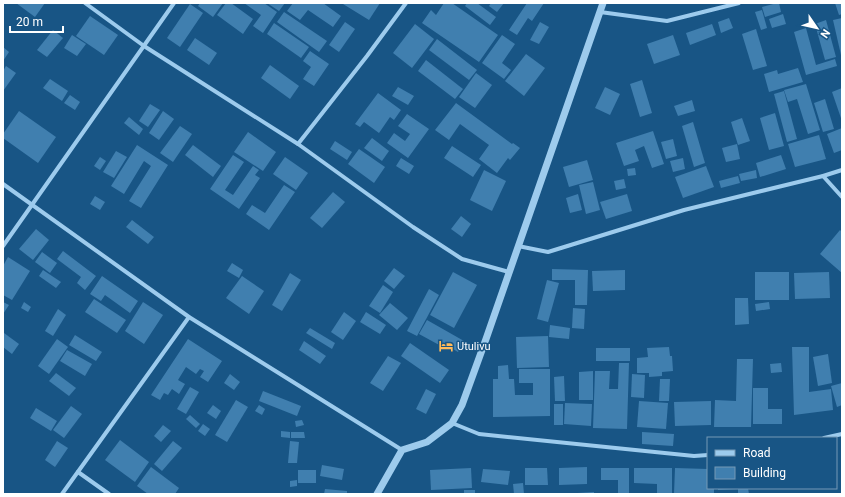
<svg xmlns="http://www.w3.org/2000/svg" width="845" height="497" font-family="Roboto,sans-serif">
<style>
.building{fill:#407faf}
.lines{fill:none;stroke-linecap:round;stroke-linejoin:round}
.minor{stroke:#9dcbed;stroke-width:4}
.tertiary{stroke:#9dcbed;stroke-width:7}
.labels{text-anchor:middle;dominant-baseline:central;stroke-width:3;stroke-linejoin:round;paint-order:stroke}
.poi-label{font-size:11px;fill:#fff;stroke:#185585;text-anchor:start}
</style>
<rect width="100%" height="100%" fill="#185585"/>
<g class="building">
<path d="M16 3H45L35 17Z"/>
<path d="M200 3H223L213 17 198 6Z"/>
<path d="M226 3H231L253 19 243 34 217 15Z"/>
<path d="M244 3H264L277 12 263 33 253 26 261 15Z"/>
<path d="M267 3H285L279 11Z"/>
<path d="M293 3H323L341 16 333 27 308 10 300 20 287 11Z"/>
<path d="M344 3H380L369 20 343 4Z"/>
<path d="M444 3H452L498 35 479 62 422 23 431 10 436 15Z"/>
<path d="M467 3H477L496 17 490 25 465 6Z"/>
<path d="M491 3H504L497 12 489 6Z"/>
<path d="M527 3H544L532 21 528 18 517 35 509 30Z"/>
<path d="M777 3H779L781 12 765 17 762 7Z"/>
<path d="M835 3H842V14L839 15Z"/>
<path d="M190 4 203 13 180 47 167 38Z"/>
<path d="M762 10 767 28 761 30 755 12Z"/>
<path d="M284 12 327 41 319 52 277 22Z"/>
<path d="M783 14 786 24 772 28 769 19Z"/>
<path d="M90 16 118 35 104 55 76 36Z"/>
<path d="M729 18 733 28 721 33 718 22Z"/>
<path d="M842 18V55H841L833 20Z"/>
<path d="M826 20 836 57 825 60 815 24Z"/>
<path d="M345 22 355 29 339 52 329 45Z"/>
<path d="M540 22 549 27 539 44 530 40Z"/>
<path d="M274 23 309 47 301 58 267 34Z"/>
<path d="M415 24 434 39 412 68 393 53Z"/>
<path d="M712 24 716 35 690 45 686 33Z"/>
<path d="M806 28 816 65 835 59 837 66 806 75 794 32Z"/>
<path d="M756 29 767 66 753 70 742 34Z"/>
<path d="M53 30 63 38 47 57 37 50Z"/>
<path d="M72 35 86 44 77 56 64 48Z"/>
<path d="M502 35 515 44 502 63 511 70 504 79 482 63Z"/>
<path d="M673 35 680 55 654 64 647 44Z"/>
<path d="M195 38 217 53 209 65 187 50Z"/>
<path d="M437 39 477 70 469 80 429 50Z"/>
<path d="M3 47 9 52 3 61Z"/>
<path d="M310 51 329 64 314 86 303 79 311 67 303 61Z"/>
<path d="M526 54 545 68 524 96 505 81Z"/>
<path d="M426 60 463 89 455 99 418 71Z"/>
<path d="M270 65 299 86 290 99 261 78Z"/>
<path d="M6 66 16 73 3 91V71Z"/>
<path d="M798 68 803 82 769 92 764 74 777 70 778 74Z"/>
<path d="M476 73 492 85 475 108 459 97Z"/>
<path d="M50 79 68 91 62 101 43 88Z"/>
<path d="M642 80 652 113 640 117 630 84Z"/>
<path d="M806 84 820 130 808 134 797 99 788 102 784 90Z"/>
<path d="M398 87 414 96 408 105 392 96Z"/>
<path d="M605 87 620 94 610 115 595 108Z"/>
<path d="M842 88V121L832 92Z"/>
<path d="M784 91 797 139 787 142 774 94Z"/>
<path d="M378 93 401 110 394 120 390 117 379 133 364 122 360 127 355 124Z"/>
<path d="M70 95 80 102 75 110 64 103Z"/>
<path d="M825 99 834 129 823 132 814 103Z"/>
<path d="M692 100 695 111 678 116 674 106Z"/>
<path d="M456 103 512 144 513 143 520 148 510 160 508 158 497 173 479 159 489 145 460 124 449 140 435 130Z"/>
<path d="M150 104 160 110 148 127 139 121Z"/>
<path d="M19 111 56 137 38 163 3 138V134Z"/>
<path d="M163 111 174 119 159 140 149 133Z"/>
<path d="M775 113 784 146 769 150 760 118Z"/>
<path d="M407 114 429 129 408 158 387 143 394 133 405 141 410 134 398 126Z"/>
<path d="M129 117 143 129 139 135 124 123Z"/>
<path d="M742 118 750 141 738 145 731 122Z"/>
<path d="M693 122 705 163 694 167 682 126Z"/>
<path d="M180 126 192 134 173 162 160 153Z"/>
<path d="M842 128V150L834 153 827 134Z"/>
<path d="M653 131 664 164 652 168 644 146 635 150 639 161 624 166 616 143Z"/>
<path d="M248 132 276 152 263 171 234 152Z"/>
<path d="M819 135 826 159 795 167 788 144Z"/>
<path d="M372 138 389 151 382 161 364 148Z"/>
<path d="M673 139 677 156 666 159 661 142Z"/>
<path d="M335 141 352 152 347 160 330 149Z"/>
<path d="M737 144 740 159 726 162 722 148Z"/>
<path d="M137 145 168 165 141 208 129 201 151 166 144 161 124 194 111 186Z"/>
<path d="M193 145 221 166 213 177 185 155Z"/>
<path d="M452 146 481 165 473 177 444 158Z"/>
<path d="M359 149 385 167 374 183 348 164Z"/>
<path d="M116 151 127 157 114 178 103 172Z"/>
<path d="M233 155 244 162 225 190 233 195 253 166 259 170 255 175 260 178 239 209 210 189Z"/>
<path d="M781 155 786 169 760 177 756 163Z"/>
<path d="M100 157 106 161 100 170 94 166Z"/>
<path d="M285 157 308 173 296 190 273 174Z"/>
<path d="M401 158 414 166 409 174 396 166Z"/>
<path d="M683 158 685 169 673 172 670 161Z"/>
<path d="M587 160 593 180 569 187 563 167Z"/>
<path d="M706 166 714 187 683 198 675 177Z"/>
<path d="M635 168 636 175 628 176 627 169Z"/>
<path d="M484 170 506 181 492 211 470 200Z"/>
<path d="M756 170 757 178 741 181 739 174Z"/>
<path d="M738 176 740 183 721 188 719 181Z"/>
<path d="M624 179 626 188 616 190 614 181Z"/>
<path d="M593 182 600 210 586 214 579 185Z"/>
<path d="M284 185 295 192 269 230 246 214 252 205 265 213Z"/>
<path d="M333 192 345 202 322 228 310 218Z"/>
<path d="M578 194 582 210 570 213 566 198Z"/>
<path d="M627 194 632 211 606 219 600 202Z"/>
<path d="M95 196 105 202 100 210 90 204Z"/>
<path d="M461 216 471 224 462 237 451 229Z"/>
<path d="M132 220 154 237 148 244 126 227Z"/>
<path d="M36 229 49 240 33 260 19 249Z"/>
<path d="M840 230 842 232V273L820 254Z"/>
<path d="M63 251 96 276 85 290 77 283 81 277 57 259Z"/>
<path d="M42 252 57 263 50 273 35 262Z"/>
<path d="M8 257 30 271 12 300 3 295V266Z"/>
<path d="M232 263 243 270 239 278 227 271Z"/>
<path d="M394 268 405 276 394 289 384 281Z"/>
<path d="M552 269 588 270 587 305H575V280H552Z"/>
<path d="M43 270 61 282 56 288 39 276Z"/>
<path d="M625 270V290L593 291 592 271Z"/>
<path d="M453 272 477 285 454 328 430 315Z"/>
<rect x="755" y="272" width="34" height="28"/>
<path d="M829 272 830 298 795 299 794 273Z"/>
<path d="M290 273 301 280 282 311 272 305Z"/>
<path d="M102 276 138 301 130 313 105 295 101 301 90 294Z"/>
<path d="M242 276 264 291 249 314 226 298Z"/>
<path d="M547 280 559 283 548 322 537 319Z"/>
<path d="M383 285 393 292 380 313 369 306Z"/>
<path d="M429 289 439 295 417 336 407 331Z"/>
<path d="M735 298H748L749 324 735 325Z"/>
<path d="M94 299 126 320 117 333 85 312Z"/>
<path d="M3 302 9 305 3 314Z"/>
<path d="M24 302 31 307 28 312 21 308Z"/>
<path d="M143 302 163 315 144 344 125 331Z"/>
<path d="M769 302 770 309 756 311 755 304Z"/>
<path d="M390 303 408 318 397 330 379 315Z"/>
<path d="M573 308 585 309 584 329 572 328Z"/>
<path d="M58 309 66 315 53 336 45 331Z"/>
<path d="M344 312 356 321 343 340 331 332Z"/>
<path d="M366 312 386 325 380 334 360 322Z"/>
<path d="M427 320 464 341 458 352 443 343 441 346 419 334Z"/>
<path d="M550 325 570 328 569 339 549 337Z"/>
<path d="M310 328 335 343 332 349 306 333Z"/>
<path d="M4 333 19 344 12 354 3 347V334Z"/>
<path d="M75 335 102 352 96 361 69 345Z"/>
<path d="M548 336 549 367 517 368 516 337Z"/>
<path d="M57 339 68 347 49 374 38 366Z"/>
<path d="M188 339 222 361 208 382 200 377 204 371 200 369 196 374 186 367 178 380 185 384 179 394 172 389 168 395 164 393 160 400 151 395Z"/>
<path d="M304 341 326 356 320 364 299 350Z"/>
<path d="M410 343 449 370 440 383 401 356Z"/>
<path d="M669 347 670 356H672L673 371 662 372V376L649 377V373H637V358L648 357 647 348Z"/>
<path d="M792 347H809V392L831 389 833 410 794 415Z"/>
<rect x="596" y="348" width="34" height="13"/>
<path d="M67 350 92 364 85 376 60 361Z"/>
<path d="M828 354 832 383 818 386 813 357Z"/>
<path d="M388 356 401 363 383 391 370 383Z"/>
<path d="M737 359H753L751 427H714L715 400 736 401Z"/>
<path d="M619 363H629L627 429 593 428 595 371H610L609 389H618Z"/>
<path d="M781 363 782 372 771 373 770 364Z"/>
<path d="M508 365 509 379H514L515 395H533V383H519V369H550V416L493 417V379H498V366Z"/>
<path d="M593 371V400H579V372Z"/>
<path d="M56 373 76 388 69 396 49 381Z"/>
<path d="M230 374 240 382 234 390 224 383Z"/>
<path d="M632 374 645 375 644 398 631 397Z"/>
<path d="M564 376 565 401H555L554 377Z"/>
<path d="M660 379H670L669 401H659Z"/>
<path d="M842 383V405L837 407 831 386Z"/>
<path d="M190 387 199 392 186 414 177 409Z"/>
<path d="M753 388H768V409H782V424H753Z"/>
<path d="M426 389 436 394 426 414 416 409Z"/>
<path d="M263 391 301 406 297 416 259 401Z"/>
<path d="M236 400 248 407 227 442 215 435Z"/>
<path d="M639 401 668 403 666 429 637 427Z"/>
<path d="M711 401V425L675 426 674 402Z"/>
<path d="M565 403 592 404 591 426 564 424Z"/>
<rect x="554" y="404" width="9" height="21"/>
<path d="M213 405 221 411 216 419 207 413Z"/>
<path d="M259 405 265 409 262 415 255 411Z"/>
<path d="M71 406 82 414 64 438 53 430Z"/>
<path d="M36 408 57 421 51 431 30 418Z"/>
<path d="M190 415 200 424 196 428 186 419Z"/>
<path d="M302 420 304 425 296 427 295 421Z"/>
<path d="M203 424 210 429 205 436 198 431Z"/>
<path d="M163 425 171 431 161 442 154 436Z"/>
<path d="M281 431 290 432V438L281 437Z"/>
<path d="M291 432H304L305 438H291Z"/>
<path d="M642 432 674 434 673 446 642 444Z"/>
<path d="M120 440 149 462 135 482 105 460Z"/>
<path d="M57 441 68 448 55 467 45 460Z"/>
<path d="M173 441 182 448 162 471 154 464Z"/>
<path d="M290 441 299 442 297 463H288Z"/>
<path d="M322 465 344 469 342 480 320 476Z"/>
<path d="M151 467 179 488 175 494H148L137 486Z"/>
<path d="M587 467V484L559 485V468Z"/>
<path d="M471 468 472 488 431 490 430 470Z"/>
<path d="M525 468H547L548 485H525Z"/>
<path d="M601 468H629V494H618V480H601Z"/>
<path d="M634 468H672V494H657V484L634 483Z"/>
<path d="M675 468 708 469V488H714V494H674Z"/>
<path d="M483 469 510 471 508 485 481 482Z"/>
<rect x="298" y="470" width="18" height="13"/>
<path d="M297 480V486L290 487V481Z"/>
<path d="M523 483 524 494H514L513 484Z"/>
<path d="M718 488H748L749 494H738V489L718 490Z"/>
<path d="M325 489 347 491V494H324Z"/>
<rect x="464" y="490" width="11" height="4"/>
<path d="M594 492V494H577V493Z"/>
</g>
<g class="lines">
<g class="minor">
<path d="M85 3 144 46 298 144 413 227 462 259 509 272"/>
<path d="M600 12 667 21 739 3"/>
<path d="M298 144 367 56 406 3"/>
<path d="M823 176 842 197"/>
<path d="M3 184 189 317 402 450"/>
<path d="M3 246 174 3"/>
<path d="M518 246 548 252 684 210 823 176 842 170"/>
<path d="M452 423 479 434 694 456 708 455"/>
<path d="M824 438 842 434"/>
<path d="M78 472 109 494"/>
<path d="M62 494 189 317"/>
</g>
<path class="tertiary" d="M377 494 402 450 427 442 452 423 462 405 486 339 603 3"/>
</g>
<defs>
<symbol id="hotel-bare" viewBox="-9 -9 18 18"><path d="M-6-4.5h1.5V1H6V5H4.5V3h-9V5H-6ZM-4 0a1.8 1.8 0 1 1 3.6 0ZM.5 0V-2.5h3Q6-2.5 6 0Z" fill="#ffba59" stroke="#185585" stroke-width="2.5" paint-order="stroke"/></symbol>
</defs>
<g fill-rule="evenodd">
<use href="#hotel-bare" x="436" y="336" width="20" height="20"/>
</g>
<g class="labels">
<g class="poi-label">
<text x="457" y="346">Utulivu</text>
</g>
</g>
<rect width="845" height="497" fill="none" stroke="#ffffff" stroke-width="8"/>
<rect x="707" y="437" width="130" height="52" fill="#185585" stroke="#7499b6"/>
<rect x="715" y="450" width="20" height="6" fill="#9dcbed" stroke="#7499b6"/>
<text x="743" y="457" font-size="12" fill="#ffffff">Road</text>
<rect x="715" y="467" width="20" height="12" fill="#407faf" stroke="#7499b6"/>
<text x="743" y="477" font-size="12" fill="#ffffff">Building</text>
<g transform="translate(817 28) rotate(124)" stroke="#185585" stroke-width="3" paint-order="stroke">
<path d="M0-3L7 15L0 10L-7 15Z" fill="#ffffff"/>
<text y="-6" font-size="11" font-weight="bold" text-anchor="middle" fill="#ffffff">N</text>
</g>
<path d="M10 26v6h53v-6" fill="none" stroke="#ffffff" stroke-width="2"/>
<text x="16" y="26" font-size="12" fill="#ffffff" stroke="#185585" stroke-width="3" paint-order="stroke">20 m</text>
</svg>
